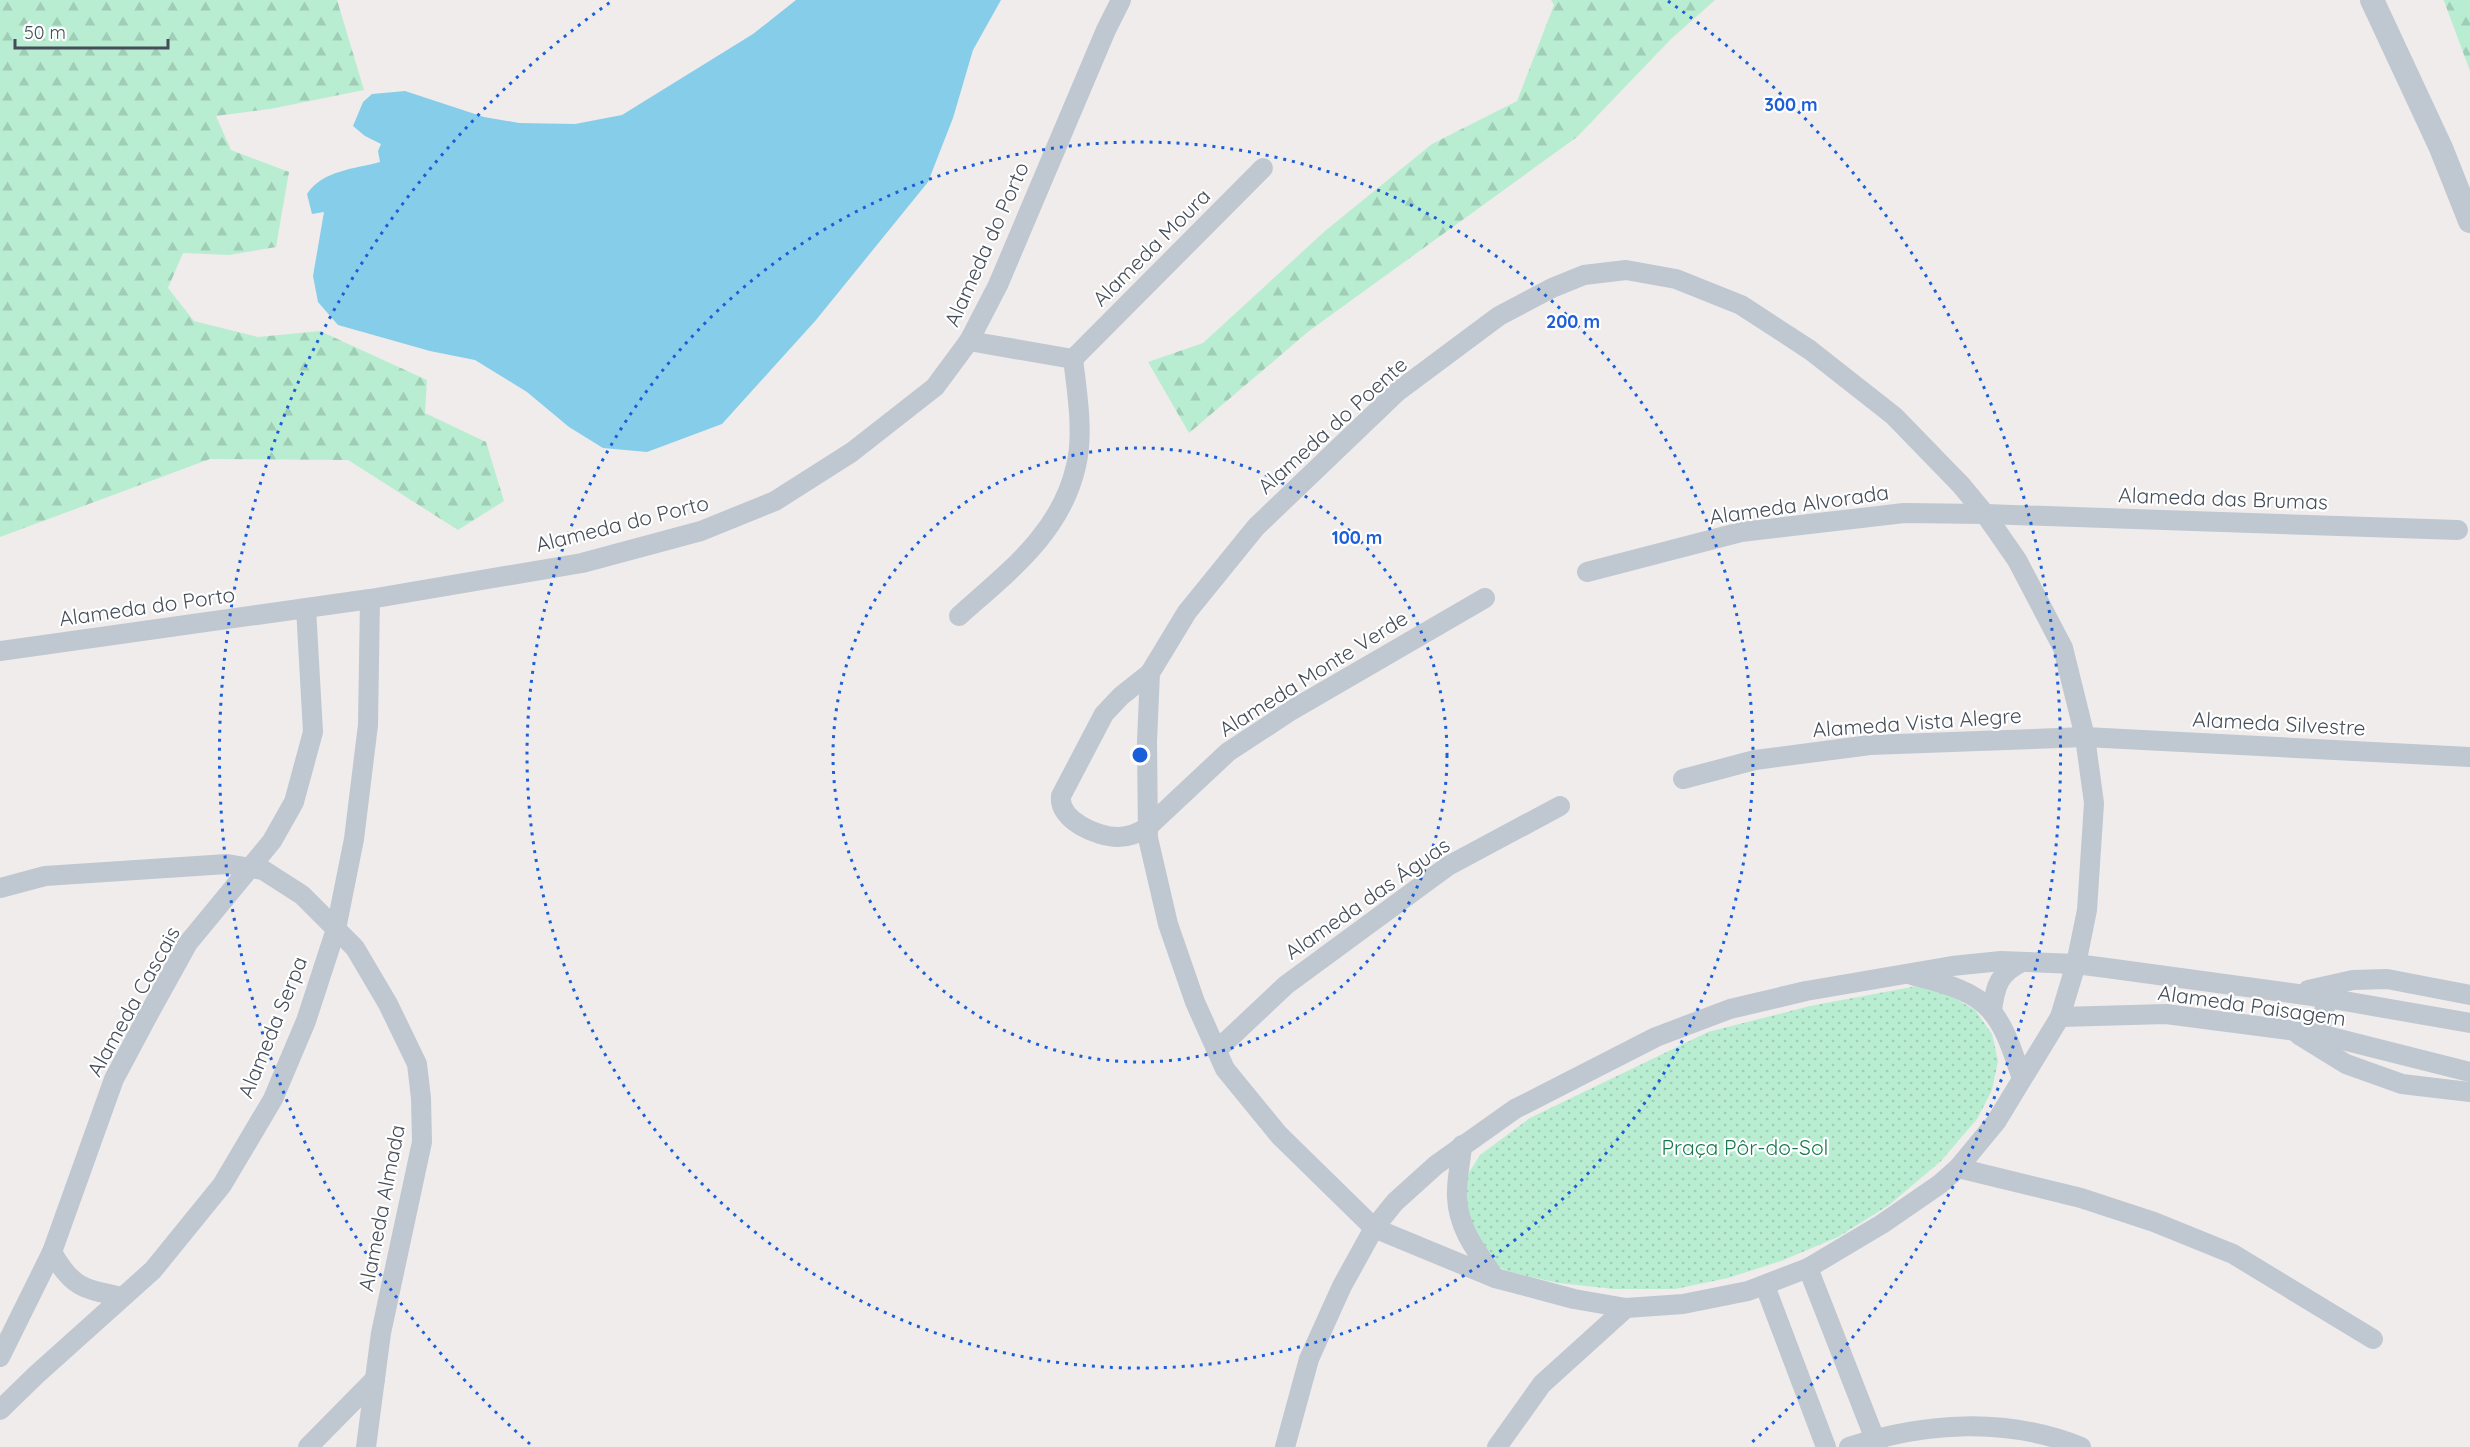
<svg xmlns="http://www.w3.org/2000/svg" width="2470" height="1447" font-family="Quicksand,sans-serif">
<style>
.forest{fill:url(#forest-firs)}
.park{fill:url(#park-dots)}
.water{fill:#86cdea}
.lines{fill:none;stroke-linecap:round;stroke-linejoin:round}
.minor{stroke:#bfc7d1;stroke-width:20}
.tertiary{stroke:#bfc7d1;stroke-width:24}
.ring{fill:none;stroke:#1b5ed9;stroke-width:3;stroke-dasharray:3 6}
.labels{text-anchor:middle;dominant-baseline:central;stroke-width:4.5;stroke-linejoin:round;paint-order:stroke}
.street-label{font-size:21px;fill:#444d59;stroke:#fff}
.park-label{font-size:21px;fill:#177850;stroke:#fff}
.centre{fill:#1b5ed9;stroke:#fff;stroke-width:3}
.ring-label{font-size:18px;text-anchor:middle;font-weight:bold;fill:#1b5ed9;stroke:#fff;stroke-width:4.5;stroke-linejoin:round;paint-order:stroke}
</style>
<defs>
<pattern id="forest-firs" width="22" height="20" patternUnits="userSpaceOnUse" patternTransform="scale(1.5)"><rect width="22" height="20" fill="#b9edd1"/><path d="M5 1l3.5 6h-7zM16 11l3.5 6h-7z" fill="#a0cdb6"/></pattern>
<pattern id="park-dots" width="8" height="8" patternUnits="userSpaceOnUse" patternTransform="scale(1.5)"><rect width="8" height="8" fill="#b9edd1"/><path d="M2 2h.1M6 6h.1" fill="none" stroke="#a0cdb6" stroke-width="1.8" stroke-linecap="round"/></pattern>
</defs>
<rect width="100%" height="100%" fill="#efeceb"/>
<g class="forest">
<path d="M0 0H337L364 90 270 109 216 116 231 150 289 172 276 247 229 255 183 253 168 288 194 321 258 337 320 331 427 380 425 413 486 442 504 501 458 530 348 460 210 459 0 537Z"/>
<path d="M1551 0H1715L1671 39 1577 137 1309 331 1189 433 1148 362 1203 343 1325 231 1432 144 1517 101 1554 5Z"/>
<path d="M2443 0H2470V71L2444 1Z"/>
</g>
<path class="park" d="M1917 986 1946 993 1975 1010 1992 1034 1998 1061 1992 1090 1977 1119 1941 1161 1889 1205 1838 1237 1781 1261 1728 1278 1675 1289H1614L1558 1283 1510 1272 1486 1261 1470 1237 1465 1179 1480 1155 1530 1118 1708 1032 1810 1006Z"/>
<path class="water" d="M796 0H1001L973 50 953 118 928 182 816 320 722 424 647 452 603 448 569 427 527 392 475 360 430 351 338 325 318 302 313 276 324 212 312 214 307 194C323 170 355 169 380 162L378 151 381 144 365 136 353 126 363 102 372 94 405 91 484 117 519 123 575 124 622 115 753 34Z"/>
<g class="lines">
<g class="minor">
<path d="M1626 270 1676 279 1741 305 1810 350 1894 416 1961 485 1985 514 2017 560 2063 648 2085 737 2094 803 2087 910 2076 964 2060 1017 1996 1122 1958 1168 1940 1184 1882 1224 1808 1268 1748 1291 1683 1304 1626 1308 1574 1299 1495 1278 1374 1228 1279 1135 1225 1069 1195 1002 1168 924 1148 838 1147 741 1150 673 1187 612 1256 527 1397 392 1499 316 1552 288 1584 275Z"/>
<path d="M1073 359 1263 168"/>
<path d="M1587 572 1741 532 1904 513 1985 514 2458 530"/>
<path d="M959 616C1008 572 1061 533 1076 466 1084 435 1077 391 1073 359L969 341"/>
<path d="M0 651 370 599 582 563 701 531 775 501 852 452 935 387 969 341 998 285 1106 30 1121 0"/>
<path d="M1150 673 1121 696 1104 714 1061 796C1058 820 1097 837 1118 837 1130 837 1139 833 1149 826L1228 752 1292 710 1485 598"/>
<path d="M1683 779 1755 760 1870 745 2085 737 2470 757"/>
<path d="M0 888 45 876 227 864 263 870 302 895 355 948 388 1004 417 1064 421 1098 422 1142 381 1333 366 1447"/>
<path d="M1912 975C1938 982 1973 989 1991 1011 2007 1029 2014 1057 2022 1078"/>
<path d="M2308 990 2353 980 2387 979 2470 995"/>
<path d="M1992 1011C1995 986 1999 973 2022 962"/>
<path d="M2060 1017 2166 1014 2319 1034 2470 1072"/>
<path d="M2319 1034 2327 998"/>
<path d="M2299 1035 2346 1064 2402 1084 2470 1092"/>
<path d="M1217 1050 1286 985 1448 866 1560 806"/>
<path d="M1462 1145C1461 1162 1456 1180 1457 1197 1458 1229 1478 1253 1495 1278"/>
<path d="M1958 1168 2081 1198 2154 1222 2233 1254 2373 1339"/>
<path d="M52 1252C72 1288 84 1289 122 1297"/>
<path d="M1808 1268 1878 1447"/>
<path d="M1765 1286 1826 1447"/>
<path d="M0 1357 52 1252 114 1079 147 1017 188 943 272 841 294 802 313 732 306 608"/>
<path d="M0 1410 36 1375 153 1270 222 1185 273 1099 306 1021 336 929 354 839 368 725 370 599"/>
<path d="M308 1447 375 1379"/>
<path d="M1285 1447 1309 1359 1342 1286 1374 1228 1395 1202 1436 1165 1515 1109 1656 1037 1730 1009 1806 991 1952 966 2001 961 2076 964 2107 968 2327 998 2470 1023"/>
<path d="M1497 1447 1542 1384 1626 1308"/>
<path d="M1849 1447C1924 1422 2008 1417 2081 1447"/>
</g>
<path class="tertiary" d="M2372 0 2441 148 2470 221"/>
</g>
<g class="ring">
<circle cx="1140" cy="755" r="307"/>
<circle cx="1140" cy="755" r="613"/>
<path d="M530 1444A920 920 0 0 1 612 1M1668 1A920 920 0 0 1 1750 1444"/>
</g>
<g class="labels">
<g class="street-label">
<text transform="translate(986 244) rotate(-66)">Alameda do Porto</text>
<text transform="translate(1151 247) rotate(-45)">Alameda Moura</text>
<text transform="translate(1332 425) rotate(-42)">Alameda do Poente</text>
<text transform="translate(2223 498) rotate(2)">Alameda das Brumas</text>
<text transform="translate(1799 504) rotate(-8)">Alameda Alvorada</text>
<text transform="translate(622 523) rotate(-14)">Alameda do Porto</text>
<text transform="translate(147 606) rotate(-8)">Alameda do Porto</text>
<text transform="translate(1313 673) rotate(-32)">Alameda Monte Verde</text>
<text transform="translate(1917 722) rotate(-4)">Alameda Vista Alegre</text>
<text transform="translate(2279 723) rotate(3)">Alameda Silvestre</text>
<text transform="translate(1367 898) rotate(-35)">Alameda das Águas</text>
<text transform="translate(133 1001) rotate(-61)">Alameda Cascais</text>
<text transform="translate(2252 1005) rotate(8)">Alameda Paisagem</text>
<text transform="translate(272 1027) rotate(-68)">Alameda Serpa</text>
<text transform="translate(381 1208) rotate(-79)">Alameda Almada</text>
</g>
<g class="park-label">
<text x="1745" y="1147">Praça Pôr-do-Sol</text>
</g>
</g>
<circle cx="1140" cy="755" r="9" class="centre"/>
<g class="ring-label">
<text x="1791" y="111">300 m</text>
<text x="1573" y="328">200 m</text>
<text x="1357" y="544">100 m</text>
</g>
<path d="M15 39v9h153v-9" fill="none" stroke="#444d59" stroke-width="3"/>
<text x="24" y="39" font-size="18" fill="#444d59" stroke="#ffffff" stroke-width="4.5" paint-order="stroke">50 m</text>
</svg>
